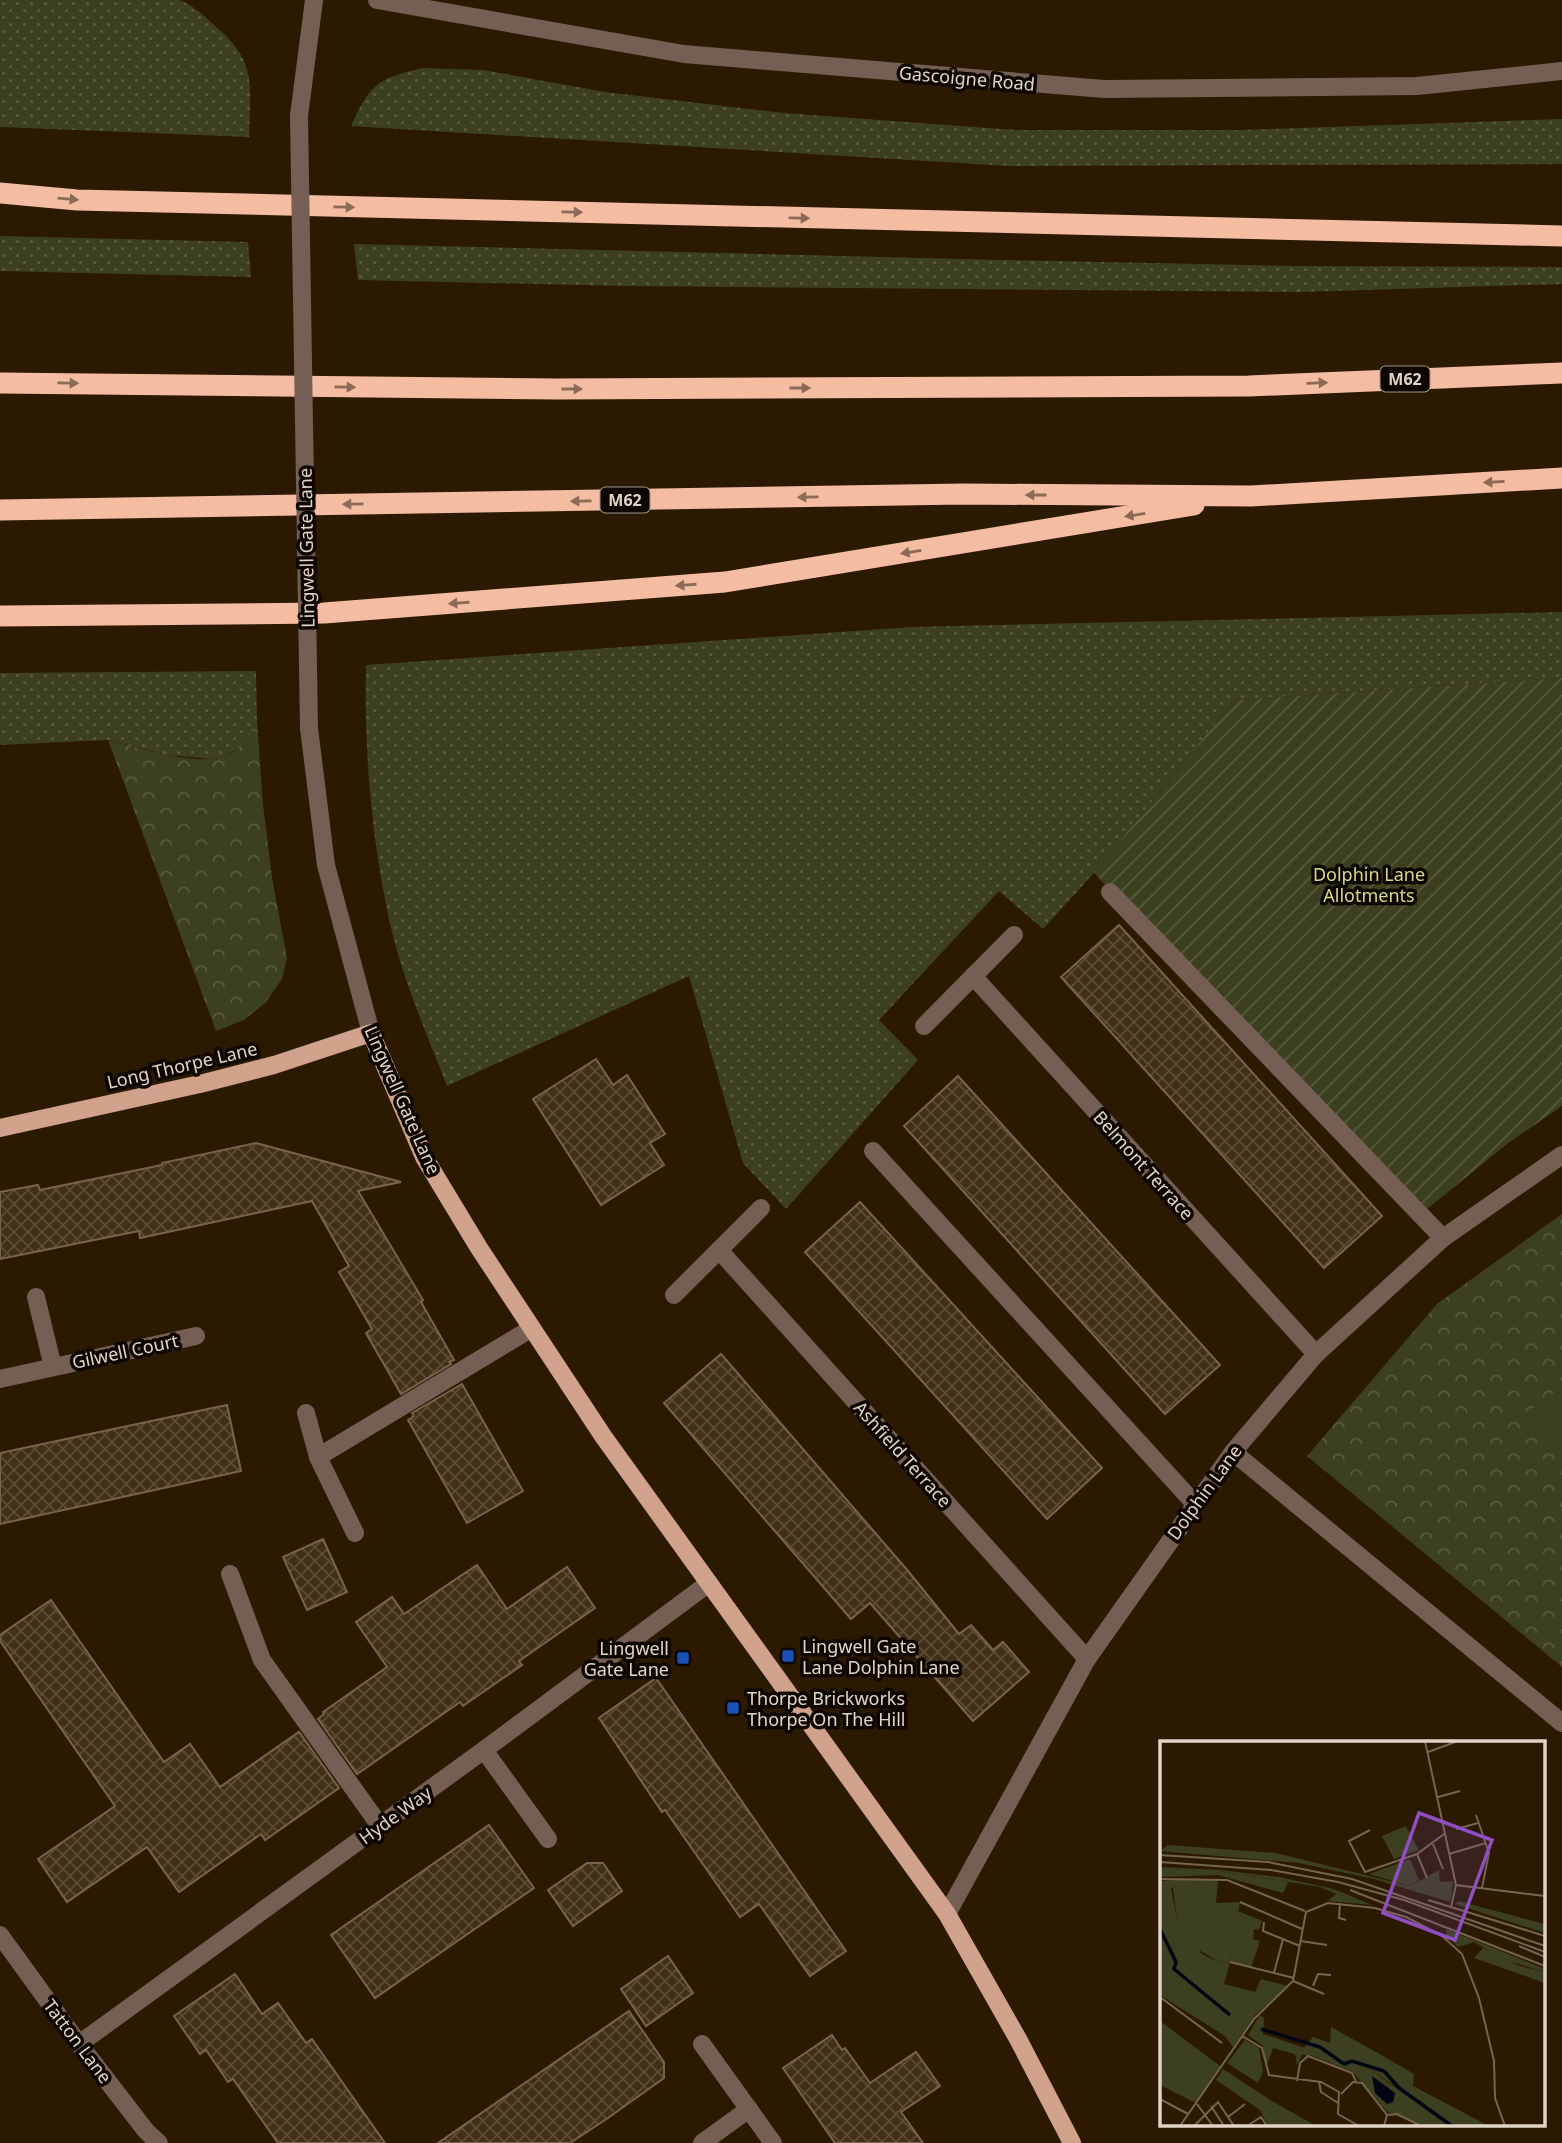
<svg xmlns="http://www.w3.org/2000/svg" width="1562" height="2143" font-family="'Noto Sans',sans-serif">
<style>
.grass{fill:url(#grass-dots)}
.forest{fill:url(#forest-crowns)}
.garden{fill:url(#garden-furrows)}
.pitch{fill:#3d4020}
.building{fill:url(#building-cross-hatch);stroke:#7a634b;stroke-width:2}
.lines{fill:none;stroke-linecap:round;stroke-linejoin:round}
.minor{stroke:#755f54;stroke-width:18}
.major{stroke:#d0a28b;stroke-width:18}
.highway{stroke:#f4bca0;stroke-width:21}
.minor-bridge{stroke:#755f54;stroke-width:18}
.oneway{fill:#8c6a58}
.transit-dot{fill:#1a4fb4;stroke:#0d0601;stroke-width:2.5}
.labels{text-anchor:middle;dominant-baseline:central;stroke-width:7;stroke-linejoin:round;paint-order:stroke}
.shield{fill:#0d0601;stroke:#a1968c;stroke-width:2}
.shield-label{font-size:16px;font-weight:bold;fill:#e1d4c7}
.street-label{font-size:18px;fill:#e1d4c7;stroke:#0d0601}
.park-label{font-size:18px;fill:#d4da87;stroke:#0d0601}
.poi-label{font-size:18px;fill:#e1d4c7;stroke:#0d0601;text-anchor:start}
.inset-river{fill:none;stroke:#000614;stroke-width:3.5}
.inset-road{fill:none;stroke:#746451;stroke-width:2}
.view{fill:#8f4ec1;fill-opacity:0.15;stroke:#8f4ec1;stroke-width:3.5}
.inset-edge{fill:none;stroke:#e1d4c7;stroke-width:3.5}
</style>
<defs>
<pattern id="grass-dots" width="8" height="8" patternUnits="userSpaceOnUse" patternTransform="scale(1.75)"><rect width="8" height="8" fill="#3d4020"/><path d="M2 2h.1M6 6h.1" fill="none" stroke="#595b3f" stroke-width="1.8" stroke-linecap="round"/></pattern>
<pattern id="forest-crowns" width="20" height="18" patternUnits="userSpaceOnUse" patternTransform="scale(1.75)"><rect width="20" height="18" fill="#3d4020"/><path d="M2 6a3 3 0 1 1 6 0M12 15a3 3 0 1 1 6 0" fill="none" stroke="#595b3f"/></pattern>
<pattern id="garden-furrows" width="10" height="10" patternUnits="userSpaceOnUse" patternTransform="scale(1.75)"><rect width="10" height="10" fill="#3d4020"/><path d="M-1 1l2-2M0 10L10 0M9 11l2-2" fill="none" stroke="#595b3f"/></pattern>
<pattern id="building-cross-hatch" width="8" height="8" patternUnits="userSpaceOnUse" patternTransform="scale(1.75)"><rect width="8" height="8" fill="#422f17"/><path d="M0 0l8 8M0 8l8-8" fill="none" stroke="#5d4c37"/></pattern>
</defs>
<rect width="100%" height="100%" fill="#2b1902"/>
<g class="grass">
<path d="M0 0H179C193 5 203 15 214 25 258 62 250 84 249 137L0 127Z"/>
<path d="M423 68 483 70 605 92 784 113 1015 130H1239L1562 119V164L1009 166 351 126C370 84 378 78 423 68Z"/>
<path d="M0 236 248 242 251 277 0 271Z"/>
<path d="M354 244 1002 260 1298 266 1562 267V284L1300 292 627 286 358 280Z"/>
<path d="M1562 612V678L1234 700 1094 873 1043 929 999 891 879 1020 918 1060 786 1209 743 1163 689 976 447 1086C429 1039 407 990 394 940 372 850 364 757 366 665L912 627Z"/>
<path d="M256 671 257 721 242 745 224 757 211 759 167 755 108 740 0 745V673Z"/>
</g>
<g class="forest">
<path d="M257 721 263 805 272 877 287 958 282 979 265 1003 244 1020 216 1031 108 740C135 747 197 766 223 757 240 751 248 735 257 721Z"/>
<path d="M1562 1214V1667L1307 1456 1437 1304Z"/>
</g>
<path class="garden" d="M1562 678V1106L1507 1144 1421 1214 1094 873 1234 700Z"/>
<path class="pitch" d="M1562 1386V1456L1528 1412Z"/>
<g class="building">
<path d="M1119 925 1382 1216 1324 1268 1061 977Z"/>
<path d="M596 1059 613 1085 627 1075 665 1134 650 1143 664 1165 601 1205 533 1099Z"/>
<path d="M958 1076 1220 1365 1165 1414 904 1126Z"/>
<path d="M256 1143 401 1182 358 1191 423 1300 421 1302 454 1360 449 1362 451 1364 401 1394 366 1333 372 1329 339 1272 349 1266 312 1201 140 1238 139 1231 0 1259V1192L38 1185 40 1190 162 1165V1163Z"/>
<path d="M860 1202 1102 1468 1047 1519 805 1252Z"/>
<path d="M721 1354 908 1571 959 1634 971 1625 993 1650 1003 1642 1029 1672 973 1721 870 1603 851 1619 664 1403Z"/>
<path d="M462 1384 523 1491 467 1523 408 1420 414 1416 412 1413Z"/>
<path d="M227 1405 241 1471 0 1524V1453Z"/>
<path d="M323 1539 347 1592 307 1610 283 1557Z"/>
<path d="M477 1565 507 1609 567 1567 595 1608 519 1661 522 1665 463 1706 460 1702 357 1774 318 1719 324 1714 323 1712 387 1667 356 1622 392 1597 404 1614Z"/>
<path d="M51 1600 164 1762 190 1744 220 1787 299 1732 339 1788 265 1840 261 1834 179 1892 147 1847 67 1902 38 1859 115 1806 0 1641V1635Z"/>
<path d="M656 1678 846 1951 810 1976 759 1904 740 1917 665 1810 662 1812 599 1718Z"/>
<path d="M489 1825 534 1888 375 1998 331 1935Z"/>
<path d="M587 1863H603L622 1891 573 1926 548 1890Z"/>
<path d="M668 1956 693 1993 646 2026 621 1989Z"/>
<path d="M235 1974 262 2014 278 2003 306 2043 312 2039 385 2143H278L233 2079 228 2082 206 2050 200 2054 174 2016Z"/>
<path d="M629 2011 664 2062V2078L608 2118 570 2143H438Z"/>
<path d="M832 2035 842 2050 845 2048 870 2083 916 2052 940 2086 901 2112 923 2143H835L783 2068Z"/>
</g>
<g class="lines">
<g class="minor">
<path d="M377 0 684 54 1104 89 1417 86 1562 71"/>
<path d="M299 116 314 0"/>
<path d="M309 728 326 865 371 1033"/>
<path d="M1110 892 1443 1238"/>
<path d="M973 976 1316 1354"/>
<path d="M924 1026 1014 935"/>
<path d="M873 1151 1195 1504"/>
<path d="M719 1250 1087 1659"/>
<path d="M674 1295 761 1208"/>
<path d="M36 1297 53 1367"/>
<path d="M0 1379 196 1336"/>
<path d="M306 1413 318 1457 355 1533"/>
<path d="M1233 1452 1562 1723"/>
<path d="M318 1457 532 1328"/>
<path d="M230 1574 262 1660 380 1826"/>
<path d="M484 1750 548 1839"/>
<path d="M947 1914 1087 1659 1233 1452 1316 1354 1443 1238 1562 1155"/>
<path d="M0 1935 79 2044 146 2131 159 2143"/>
<path d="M79 2044 484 1750 709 1583"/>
<path d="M702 2044 773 2143"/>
<path d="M702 2143 749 2109"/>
</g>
<path class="major" d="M0 1128 200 1084 274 1065 371 1033 424 1157 479 1248 603 1436 947 1914 1018 2039 1072 2143"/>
<g class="highway">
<path d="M0 193 77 200 1562 236"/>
<path d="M0 383 557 389 1249 386 1562 373"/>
<path d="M0 510 963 494 1251 496 1562 478"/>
<path d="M0 616 324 613 725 582 1194 505"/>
</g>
<path class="minor-bridge" d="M299 116 309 728"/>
</g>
<defs><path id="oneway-solid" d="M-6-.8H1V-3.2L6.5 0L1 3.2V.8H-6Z" transform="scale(1.75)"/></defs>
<g class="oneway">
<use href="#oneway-solid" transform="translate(68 199) rotate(5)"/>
<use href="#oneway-solid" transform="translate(344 207) rotate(1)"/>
<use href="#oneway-solid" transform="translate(572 212) rotate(1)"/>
<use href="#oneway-solid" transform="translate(799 218) rotate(1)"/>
<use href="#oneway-solid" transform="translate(68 383) rotate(1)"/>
<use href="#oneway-solid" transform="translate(1317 383) rotate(-2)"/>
<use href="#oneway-solid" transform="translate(345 387) rotate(1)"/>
<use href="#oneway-solid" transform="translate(800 388)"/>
<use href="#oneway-solid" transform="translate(572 389)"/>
<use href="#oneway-solid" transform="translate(1494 482) rotate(177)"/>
<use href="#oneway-solid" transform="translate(1036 495) rotate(-180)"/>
<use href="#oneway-solid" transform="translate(808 497) rotate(179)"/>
<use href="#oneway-solid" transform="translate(581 501) rotate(179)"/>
<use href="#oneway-solid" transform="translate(353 504) rotate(179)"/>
<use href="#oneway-solid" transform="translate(1135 515) rotate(171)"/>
<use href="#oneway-solid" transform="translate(911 552) rotate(171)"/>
<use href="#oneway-solid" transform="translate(686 585) rotate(176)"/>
<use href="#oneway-solid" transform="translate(459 603) rotate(176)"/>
</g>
<g class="transit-dot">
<rect x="781" y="1649" width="14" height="14" rx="3.5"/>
<rect x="676" y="1651" width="14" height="14" rx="3.5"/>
<rect x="726" y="1701" width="14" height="14" rx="3.5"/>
</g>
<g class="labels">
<g class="shield">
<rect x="1380.5" y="366.5" width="49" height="25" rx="5"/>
<rect x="600.5" y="487.5" width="49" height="25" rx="5"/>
</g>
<g class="shield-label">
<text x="1405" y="379">M62</text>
<text x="625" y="500">M62</text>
</g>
<g class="street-label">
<text transform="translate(967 78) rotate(5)">Gascoigne Road</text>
<text transform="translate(306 548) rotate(-91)">Lingwell Gate Lane</text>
<text transform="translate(182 1065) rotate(-13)">Long Thorpe Lane</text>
<text transform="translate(403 1100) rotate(66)">Lingwell Gate Lane</text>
<text transform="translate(1144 1165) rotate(48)">Belmont Terrace</text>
<text transform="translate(125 1351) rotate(-12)">Gilwell Court</text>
<text transform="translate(903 1454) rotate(48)">Ashfield Terrace</text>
<text transform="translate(1204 1492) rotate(-54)">Dolphin Lane</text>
<text transform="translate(395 1815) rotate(-36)">Hyde Way</text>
<text transform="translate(78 2041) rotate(53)">Tatton Lane</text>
</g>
<g class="park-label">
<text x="1369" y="874">Dolphin Lane<tspan x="1369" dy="21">Allotments</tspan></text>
</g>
<g class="poi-label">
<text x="802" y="1646">Lingwell Gate<tspan x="802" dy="21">Lane Dolphin Lane</tspan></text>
<text x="669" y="1648" text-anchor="end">Lingwell<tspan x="669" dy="21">Gate Lane</tspan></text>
<text x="747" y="1698">Thorpe Brickworks<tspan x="747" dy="21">Thorpe On The Hill</tspan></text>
</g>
</g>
<g transform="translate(1160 1741)">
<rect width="385" height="385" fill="#2b1902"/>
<path d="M8 104 116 112 250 145 279 129 280 141 293 140 292 152 290 161 214 138 138 122 0 110ZM0 126 60 129 119 136 174 148 212 164 168 160 176 153 160 146 60 130 58 134 0 136ZM41 137 11 147 17 179 42 213 60 222 70 221 78 170 102 180 99 189 94 188 93 198 100 200 91 227 70 222 64 243 95 251 101 238 128 245 96 273 73 306 65 295 0 254V140ZM298 160 385 183V192L295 163ZM286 188 385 228V231L345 219 314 201 298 206 287 195ZM100 274 104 277 103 293 211 329 290 385H264L227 371 193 331 151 314H142L137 324 135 313 113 307 106 327 103 305 88 294ZM85 299 99 307 103 331 98 342 67 322ZM225 316 254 333 253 345 329 385H295L286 372 261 355ZM63 328 112 360 156 385H108L100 369 56 339Z" fill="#3d4020"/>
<path d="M246 85 259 109 234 118 222 95ZM12 139H58L56 162 80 161 70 221 60 222 36 207 17 179ZM323 207 360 225 385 231V242L314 217ZM0 280 60 325 36 362 0 344ZM171 286 225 316 261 355 292 372 295 385 211 329 143 308 153 296 170 302Z" fill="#3d4020"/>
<path d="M250 118 259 139 250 145 209 133ZM60 130 128 141 123 152 58 134Z" fill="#3d4020"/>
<path d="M47 166 65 196 48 206 30 176Z" fill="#3d4020"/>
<path d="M212 335 235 352 233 361 227 363 215 352Z" fill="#000614"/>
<path class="inset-river" d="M0 188 16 221 14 228 70 274M101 288 160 306 184 323 192 320 224 330 239 347 292 385"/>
<path class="inset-road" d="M265 0 296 144 385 155M268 11 298 0M278 56 300 50M316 74 329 112 322 147M296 88 318 82M210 89 189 100 205 131 257 113 284 93M273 103 283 128M257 113 267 137M289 113 326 102M0 114 108 121 192 138 385 205M0 121 111 129 178 141 244 159 385 211M0 138 67 139 145 170M190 149 385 225M268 159 385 195M80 161 142 188M180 162 179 177 186 179M291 166 296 144M104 181 103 190 140 205M141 200 167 204M359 205 385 216M70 221 134 237M114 232 123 198M133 240 164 253M153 245 158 233 171 234M0 256 62 302M82 295 102 307 109 334 161 341 179 351 178 373 199 385M137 340 140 322 148 315 192 332 196 340M159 341 161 351 178 362M181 353 193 341 202 342 227 374 224 385M0 358 28 373M37 363 53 385M51 365 64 385M227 374 237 373 261 385M68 376 85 363M20 385 94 278 133 240 146 171 168 162 215 167 246 176 281 194 302 213 319 257 334 320 335 357 345 385M34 385 58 361 74 385M87 385 101 376 107 385"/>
<path class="view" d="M259 72 332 99 295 199 223 172Z"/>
<rect width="385" height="385" class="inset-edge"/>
</g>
</svg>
